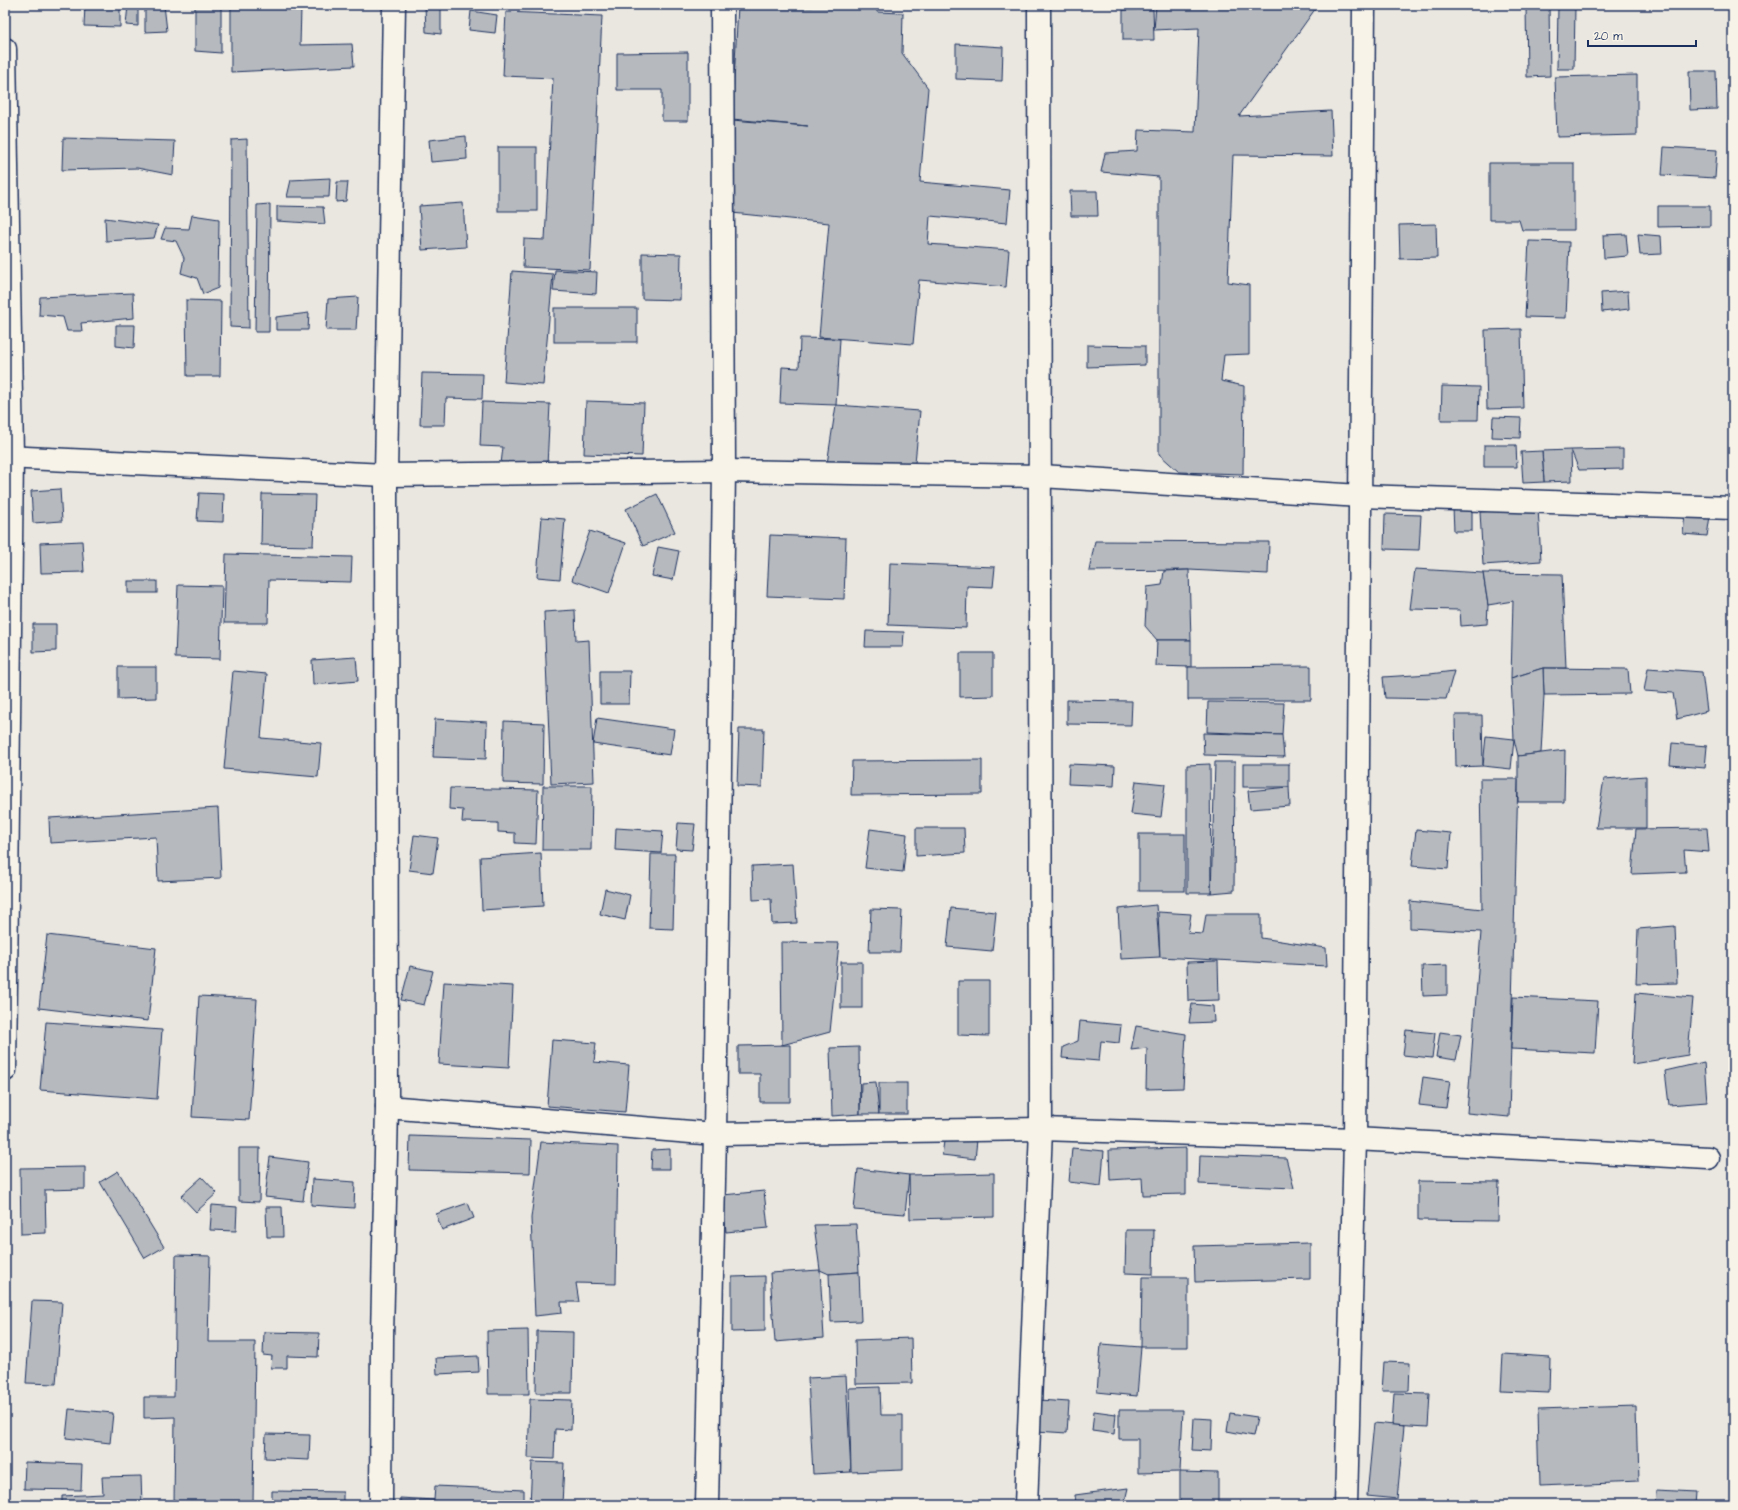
<svg xmlns="http://www.w3.org/2000/svg" width="1738" height="1510" font-family="'Architects Daughter',sans-serif">
<style>
.building{fill:#b6babf;stroke:#1b2f5e}
.lines{fill:none;stroke-linecap:round;stroke-linejoin:round}
.street-casing{stroke:#1b2f5e;stroke-width:25}
.street{stroke:#f7f3e8;stroke-width:22}
</style>
<rect width="100%" height="100%" fill="#eae7e0"/>
<filter id="ink" filterUnits="userSpaceOnUse"><feTurbulence type="fractalNoise" baseFrequency=".025" numOctaves="2"/><feDisplacementMap in="SourceGraphic" scale="8" xChannelSelector="R" yChannelSelector="G"/><feConvolveMatrix kernelMatrix="1 2 1 2 8 2 1 2 1" color-interpolation-filters="sRGB"/></filter>
<g filter="url(#ink)">
<g class="building">
<path d="M85 5H120V27L84 26Z"/>
<path d="M128 5H138V26L126 25Z"/>
<path d="M145 5H164L167 31 145 32Z"/>
<path d="M195 5H221V53L195 51Z"/>
<path d="M425 5H441V34L426 32Z"/>
<path d="M469 5H484V8Z"/>
<path d="M738 5 813 7V5H877V12L903 13 902 53 928 88 920 182 1010 190 1007 223 930 216 928 244 1009 250 1006 287 919 280 913 344 819 337 829 223 732 213V120L808 126 732 119Z"/>
<path d="M1156 5H1318L1239 116 1331 111 1333 156 1233 155 1228 282 1249 285V354L1224 355 1221 381 1244 386 1243 474 1179 472 1159 454V177L1101 172 1105 153 1137 151 1138 130 1195 132 1199 28 1154 30Z"/>
<path d="M1526 5H1549L1550 76 1527 77Z"/>
<path d="M1558 5H1575L1574 69H1557Z"/>
<path d="M231 8H301L300 45 352 44 354 66 231 72Z"/>
<path d="M1153 9 1154 40H1123V10Z"/>
<path d="M471 11 497 15 495 33 469 30Z"/>
<path d="M506 12 602 16 590 270 523 267 524 239 545 240 553 78 503 76Z"/>
<path d="M956 44 1003 47 1002 81 956 79Z"/>
<path d="M688 52V121H662V90H617V53Z"/>
<path d="M1689 71H1716L1717 109 1690 110Z"/>
<path d="M1637 75V135L1557 137 1555 77Z"/>
<path d="M466 136 467 159 431 162 429 140Z"/>
<path d="M63 138 175 141 173 175 137 168 62 170Z"/>
<path d="M247 139 249 328 230 327 231 140Z"/>
<rect x="498" y="147" width="39" height="64"/>
<path d="M1664 147 1717 150 1715 178 1662 175Z"/>
<path d="M1489 163H1574V230H1522L1519 220H1489Z"/>
<path d="M330 178 329 197H287L291 180Z"/>
<path d="M337 182H348L346 201 336 202Z"/>
<path d="M1070 191H1097L1098 216H1071Z"/>
<path d="M463 203 466 247 422 250 419 206Z"/>
<path d="M270 204 269 332H255L257 205Z"/>
<path d="M277 206 323 207 325 224 277 221Z"/>
<path d="M1658 206H1710V226L1658 227Z"/>
<path d="M192 215 219 219 218 288 203 294 197 278 181 273 184 258 176 241 161 239 165 228 189 229Z"/>
<path d="M105 218 158 225 154 238 106 241Z"/>
<path d="M1436 224 1437 258 1400 259 1399 225Z"/>
<path d="M1626 234 1628 256 1604 258 1603 235Z"/>
<path d="M1638 234 1661 236 1662 254 1640 255Z"/>
<path d="M1529 241 1569 242 1566 318 1525 317Z"/>
<path d="M642 253 681 254 680 300 642 299Z"/>
<path d="M555 270 597 272 596 294 553 291Z"/>
<path d="M512 271 553 274 543 385 504 382Z"/>
<path d="M1628 291 1629 309 1602 312 1601 293Z"/>
<path d="M133 293 134 318 81 323 82 331H67L63 317 39 315 40 297Z"/>
<path d="M358 297 356 330H326L328 299Z"/>
<path d="M186 300 221 301 220 376H187Z"/>
<rect x="554" y="308" width="83" height="34"/>
<path d="M309 313 308 330H276V317Z"/>
<path d="M116 325H135L134 348 116 346Z"/>
<path d="M1521 329 1523 408 1487 409 1485 330Z"/>
<path d="M800 338 840 339 836 405 780 403 782 367 799 368Z"/>
<path d="M1087 345 1145 346V365L1087 367Z"/>
<path d="M422 373 483 374 482 399 446 398 445 425H420Z"/>
<path d="M1442 386 1479 387 1478 420H1441Z"/>
<path d="M586 401 644 403 642 456 584 454Z"/>
<path d="M482 402 550 404 547 466 501 464 503 447 480 446Z"/>
<path d="M836 405 920 411 914 473 827 464Z"/>
<path d="M1493 417 1521 418 1520 438 1492 437Z"/>
<path d="M1484 445H1516L1517 467H1484Z"/>
<path d="M1623 449V469L1579 470 1571 450Z"/>
<path d="M1571 450 1572 481 1544 482 1542 451Z"/>
<path d="M1542 451 1544 482 1523 483 1521 452Z"/>
<path d="M60 489 62 521 33 523 31 491Z"/>
<path d="M199 493 224 494 223 522 197 521Z"/>
<path d="M262 494 315 495 313 546 261 545Z"/>
<path d="M657 494 675 532 643 546 626 509Z"/>
<path d="M1453 508H1472V531H1454Z"/>
<path d="M1538 508 1541 561 1483 565 1480 512Z"/>
<path d="M1685 513 1710 516 1707 536 1683 534Z"/>
<path d="M1385 514 1421 515 1419 550 1384 549Z"/>
<path d="M542 517 565 519 560 579 537 577Z"/>
<path d="M590 531 626 543 609 593 572 580Z"/>
<path d="M770 535 846 538 844 599 767 596Z"/>
<path d="M82 541 84 572 41 573 40 543Z"/>
<path d="M1095 541 1269 542 1268 574 1189 570 1089 571Z"/>
<path d="M658 547 679 551 673 580 652 576Z"/>
<path d="M226 554 352 557 351 582 269 580 268 623H224Z"/>
<path d="M890 563 995 567 993 587 967 586 966 628 888 625Z"/>
<path d="M1415 569 1483 573 1488 605 1487 624 1461 626 1460 610 1410 609Z"/>
<path d="M1189 570 1191 640H1157L1145 626 1147 587 1162 585 1164 571Z"/>
<path d="M1483 573 1562 574 1566 668H1543L1511 678 1513 601 1488 605Z"/>
<rect x="128" y="581" width="29" height="12"/>
<path d="M178 585 222 586 220 659 175 658Z"/>
<path d="M575 610 576 641 589 640 594 782 551 784 544 612Z"/>
<path d="M33 624H56V651L33 652Z"/>
<path d="M866 631 904 632 903 647H865Z"/>
<path d="M1157 640H1191V667L1156 666Z"/>
<path d="M960 653H993V696L960 697Z"/>
<path d="M356 657 358 681 313 685 312 660Z"/>
<path d="M1311 666V700H1188V667Z"/>
<path d="M118 667H156V698L118 699Z"/>
<path d="M1543 668 1628 669 1630 694 1544 695Z"/>
<path d="M1543 668 1544 695 1541 753 1518 756 1514 739 1511 678Z"/>
<path d="M1648 668 1702 672 1707 711 1677 719 1673 693 1644 691Z"/>
<path d="M233 671 267 674 261 738 321 743 318 777 224 769Z"/>
<path d="M600 671H630L629 704H600Z"/>
<path d="M1454 671 1446 699 1385 698 1383 677 1430 674Z"/>
<path d="M1067 700 1132 701 1131 725 1067 724Z"/>
<path d="M1208 702 1284 703 1282 735 1207 732Z"/>
<path d="M1455 715H1482L1483 766 1456 767Z"/>
<path d="M597 718 674 729 670 755 593 744Z"/>
<path d="M435 719 487 722 486 759 433 757Z"/>
<path d="M504 721 544 723 543 784 503 783Z"/>
<path d="M739 729H764L762 787 737 786Z"/>
<path d="M1203 733 1282 735 1284 757 1204 755Z"/>
<path d="M1486 736 1514 739 1511 769 1483 766Z"/>
<path d="M1672 743 1707 746 1705 768 1670 765Z"/>
<path d="M1565 750 1564 802H1518V756Z"/>
<path d="M982 760V794L851 795 852 761Z"/>
<path d="M1215 762H1235L1234 891 1211 893Z"/>
<path d="M1069 764 1115 766 1114 786 1068 784Z"/>
<path d="M1210 764 1211 893H1187V765Z"/>
<rect x="1243" y="764" width="46" height="23"/>
<path d="M1646 776V828H1596L1604 779Z"/>
<path d="M1480 779H1518L1509 1117 1467 1113 1481 932 1410 928V901L1482 909Z"/>
<path d="M1136 781 1165 784 1161 817 1131 814Z"/>
<path d="M543 786H592L591 850H542Z"/>
<path d="M1289 787 1290 806 1250 809 1248 791Z"/>
<path d="M450 788 538 790 536 844 515 843V833L498 832V823L462 822 463 810 449 809Z"/>
<path d="M218 808 221 878 158 881 156 837 50 843 49 818Z"/>
<path d="M678 823 695 824 692 850 676 849Z"/>
<path d="M616 828 663 831 661 853 615 850Z"/>
<path d="M916 828H964L965 853 916 856Z"/>
<path d="M1707 828 1709 852 1684 850 1686 872 1632 874 1636 829Z"/>
<path d="M870 829 907 834 903 872 865 868Z"/>
<path d="M1416 830 1451 833 1448 869 1412 866Z"/>
<rect x="1139" y="834" width="46" height="57"/>
<path d="M414 835 438 838 433 873 409 870Z"/>
<path d="M541 853 543 906 482 910 480 857Z"/>
<path d="M651 854H675L673 929 649 928Z"/>
<path d="M793 864 797 923 772 924 771 899 753 900 752 866Z"/>
<path d="M605 889 630 895 625 920 600 914Z"/>
<path d="M1156 905 1160 957 1121 959 1118 909Z"/>
<path d="M951 908 996 912 992 951 947 947Z"/>
<path d="M871 909 902 910 900 952H869Z"/>
<path d="M1158 912 1191 914 1188 933 1203 934 1206 914H1261V938L1326 948 1327 966 1160 957Z"/>
<path d="M1675 926 1677 983 1636 984 1638 929Z"/>
<path d="M47 935 156 948 148 1021 39 1008Z"/>
<path d="M781 942 839 943 830 1032 782 1045Z"/>
<path d="M1218 961 1219 1000 1188 1001 1187 962Z"/>
<rect x="841" y="962" width="21" height="46"/>
<path d="M1447 965V995L1423 996 1422 966Z"/>
<path d="M410 966 433 971 424 1005 401 1000Z"/>
<path d="M958 981H989V1036L958 1035Z"/>
<path d="M444 982 513 986 509 1068 439 1064Z"/>
<path d="M1636 993 1693 998 1688 1055 1632 1064Z"/>
<path d="M199 996 257 999 249 1120 192 1117Z"/>
<path d="M1513 997 1598 1001 1595 1053 1511 1049Z"/>
<path d="M1192 1004 1213 1006 1214 1022 1189 1023Z"/>
<path d="M1080 1021 1121 1025 1119 1043 1101 1041 1099 1061 1062 1058 1063 1047 1078 1041Z"/>
<path d="M46 1022 162 1030 157 1099 40 1090Z"/>
<path d="M1136 1026 1186 1034 1183 1088 1146 1089 1147 1048 1131 1050Z"/>
<path d="M1406 1030 1435 1033 1432 1058 1403 1055Z"/>
<path d="M1440 1032 1461 1035 1456 1060 1436 1057Z"/>
<path d="M552 1040 596 1043 594 1062 629 1065 625 1112 547 1106Z"/>
<path d="M790 1045V1102H760V1074H738V1046Z"/>
<path d="M859 1047 860 1114 832 1116 830 1048Z"/>
<path d="M1704 1062 1707 1102 1669 1105 1665 1071Z"/>
<path d="M1423 1077 1450 1081 1446 1108 1419 1105Z"/>
<path d="M876 1082 879 1114H860L861 1083Z"/>
<rect x="879" y="1083" width="28" height="31"/>
<path d="M945 1135 977 1140 975 1159 942 1155Z"/>
<path d="M410 1136 531 1140 530 1173 409 1170Z"/>
<path d="M541 1142 618 1146 616 1284 576 1283 579 1302H561L562 1313 535 1316 531 1218Z"/>
<path d="M239 1148H260L259 1202 239 1201Z"/>
<path d="M1072 1148 1104 1151 1101 1186 1069 1182Z"/>
<path d="M1186 1148V1194L1143 1195 1142 1178 1110 1180 1109 1150Z"/>
<path d="M670 1149V1169H651L652 1150Z"/>
<path d="M1200 1155 1286 1158 1294 1188 1199 1184Z"/>
<path d="M270 1157 308 1162 303 1201 265 1197Z"/>
<path d="M85 1167V1189L45 1190 46 1233 21 1234 20 1168Z"/>
<path d="M858 1169 909 1175 905 1214 854 1210Z"/>
<path d="M118 1171 164 1247 145 1258 100 1182Z"/>
<path d="M994 1173V1217L910 1219 909 1175Z"/>
<path d="M202 1177 217 1193 196 1212 181 1196Z"/>
<path d="M312 1179 355 1182 354 1208 311 1205Z"/>
<path d="M1418 1181 1499 1182 1498 1221 1418 1220Z"/>
<path d="M764 1191 768 1228 726 1232 723 1195Z"/>
<path d="M468 1203 474 1218 442 1230 436 1214Z"/>
<path d="M212 1205 237 1207 236 1231 210 1230Z"/>
<path d="M266 1207H282L283 1237H267Z"/>
<path d="M856 1224 859 1272 829 1274 820 1270 814 1225Z"/>
<path d="M1126 1230H1154L1153 1274 1125 1273Z"/>
<path d="M1310 1243V1279L1195 1282 1194 1246Z"/>
<path d="M176 1255 210 1256 208 1342H255L253 1505H174L175 1417 144 1418V1397H174Z"/>
<path d="M820 1270 824 1338 775 1342 770 1273Z"/>
<path d="M859 1272 861 1321 831 1322 829 1274Z"/>
<path d="M765 1276V1331L732 1332V1277Z"/>
<path d="M1142 1277H1188V1347H1141Z"/>
<path d="M32 1301 62 1302 56 1384 26 1383Z"/>
<path d="M528 1330 529 1394H488L487 1331Z"/>
<path d="M537 1331 573 1332 572 1393H536Z"/>
<path d="M264 1332 319 1333 318 1357 287 1356V1368H271L272 1356 263 1355Z"/>
<path d="M911 1338 912 1383 856 1384 855 1340Z"/>
<path d="M1101 1344 1141 1347 1137 1396 1097 1392Z"/>
<path d="M1503 1354 1550 1357 1549 1393 1501 1391Z"/>
<path d="M478 1356 479 1372 437 1374 436 1358Z"/>
<path d="M1384 1362 1410 1363 1409 1391H1382Z"/>
<path d="M846 1376 851 1472 813 1474 808 1378Z"/>
<path d="M880 1387 881 1415H903V1470L851 1472 849 1388Z"/>
<path d="M1394 1393 1430 1394 1428 1427 1392 1425Z"/>
<path d="M530 1399 572 1400 571 1430 555 1429 554 1459 528 1458Z"/>
<path d="M1038 1400 1069 1402 1067 1433 1036 1431Z"/>
<path d="M1636 1406 1638 1482 1539 1486 1537 1409Z"/>
<path d="M69 1409 113 1413 110 1443 66 1438Z"/>
<path d="M1119 1410H1183L1180 1472 1138 1473V1439H1119Z"/>
<path d="M1094 1411 1116 1414 1114 1434 1092 1431Z"/>
<path d="M1230 1413 1257 1417 1253 1436 1227 1431Z"/>
<path d="M1194 1418 1212 1419 1211 1451 1192 1450Z"/>
<path d="M1374 1423 1404 1426 1397 1499 1367 1496Z"/>
<path d="M266 1434 310 1435 309 1460 265 1458Z"/>
<path d="M25 1462 82 1464 81 1490 24 1489Z"/>
<path d="M532 1462 564 1463 562 1505H530Z"/>
<path d="M1180 1472 1218 1473V1505H1180Z"/>
<path d="M141 1476 142 1505H62V1496L103 1494 102 1477Z"/>
<path d="M435 1486 524 1490V1505H400V1498L434 1500Z"/>
<path d="M1128 1488 1124 1505H1076L1075 1495Z"/>
<path d="M1657 1489 1699 1491 1698 1505H1656Z"/>
<path d="M272 1491 343 1492V1505H272Z"/>
</g>
<g class="lines">
<defs>
<g id="street">
<path d="M5 49 12 456 5 1070"/>
<path d="M5 457 386 475 724 471 1041 476 1360 496 1733 508"/>
<path d="M387 1107 715 1134 1041 1129 1355 1139 1708 1158"/>
<path d="M381 1505 382 1337 387 1107 386 475 394 5"/>
<path d="M707 1505 715 1134 724 471 722 5"/>
<path d="M1026 1505 1041 1129 1039 5"/>
<path d="M1346 1505 1355 1139 1364 5"/>
</g>
</defs>
<use href="#street" class="street-casing"/>
<use href="#street" class="street"/>
</g>
</g>
<rect width="1738" height="1510" fill="none" stroke="#f7f3e8" stroke-width="20"/>
<rect x="10" y="10" width="1718" height="1490" fill="none" stroke="#1b2f5e" stroke-width="1.5" filter="url(#ink)"/>
<path d="M1588 40v6h108v-6" fill="none" stroke="#1b2f5e" stroke-width="2"/>
<text x="1594" y="40" font-size="12" fill="#1b2f5e" stroke="#f7f3e8" stroke-width="3" paint-order="stroke">20 m</text>
</svg>
